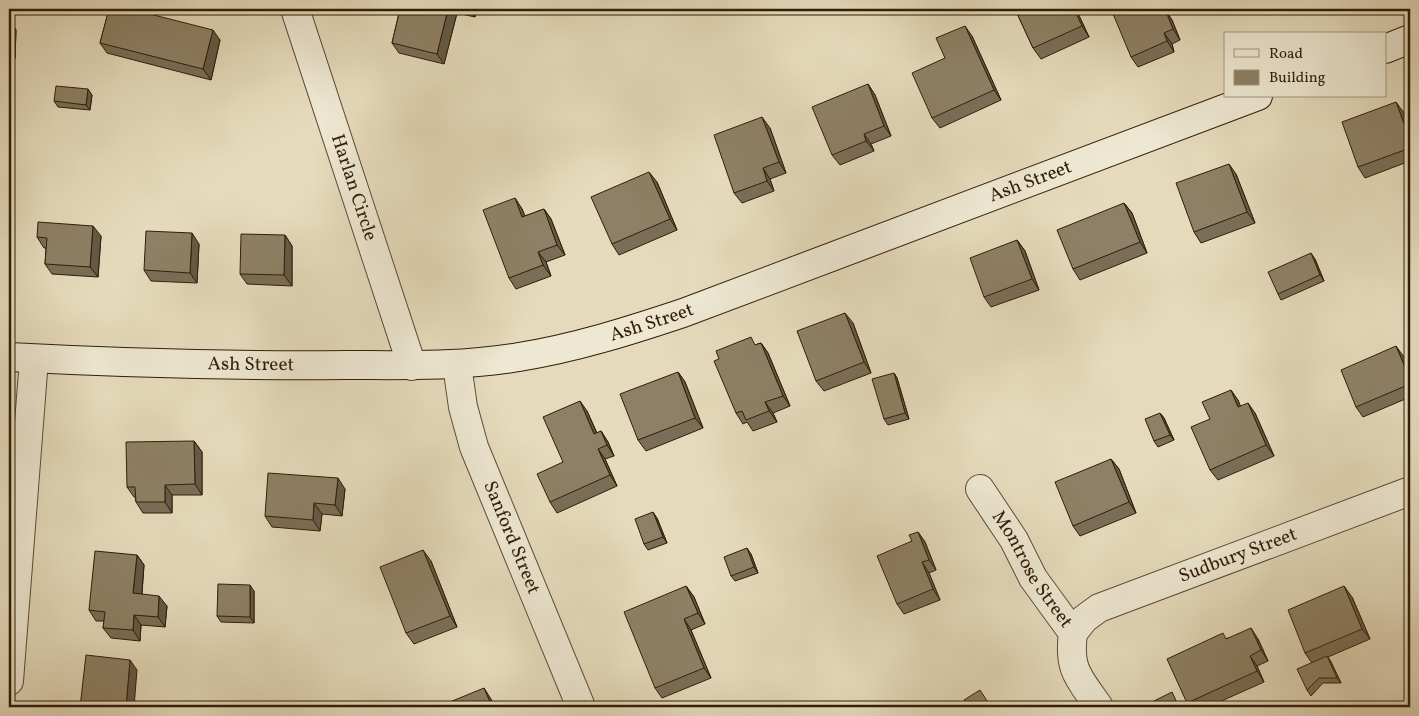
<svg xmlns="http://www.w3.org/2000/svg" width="1419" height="716" font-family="Vollkorn,serif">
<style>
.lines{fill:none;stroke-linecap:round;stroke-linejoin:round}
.street-casing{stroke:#5d4c35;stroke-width:30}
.secondary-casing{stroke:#301d08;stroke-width:30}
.street{stroke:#eee8d3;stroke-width:28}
.secondary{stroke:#eee8d3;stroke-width:28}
.wall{fill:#7a6e58;stroke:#301d08}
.shaded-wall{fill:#635a47;stroke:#301d08}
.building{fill:#8e8066;stroke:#301d08}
.labels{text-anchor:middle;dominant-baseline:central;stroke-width:4;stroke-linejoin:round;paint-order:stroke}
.street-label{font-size:19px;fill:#301d08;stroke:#eee8d3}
</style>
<rect width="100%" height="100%" fill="#e5dbbc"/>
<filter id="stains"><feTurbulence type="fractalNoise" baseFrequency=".004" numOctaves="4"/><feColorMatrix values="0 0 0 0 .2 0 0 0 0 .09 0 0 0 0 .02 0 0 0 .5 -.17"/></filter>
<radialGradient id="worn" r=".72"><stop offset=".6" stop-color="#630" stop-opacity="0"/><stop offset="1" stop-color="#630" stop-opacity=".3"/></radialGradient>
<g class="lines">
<defs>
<g id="street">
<path id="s1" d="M295 9 412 366"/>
<path id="s2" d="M457 365 463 407 474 447 581 707"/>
<path id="s3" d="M980 489 1014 540 1033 578 1073 633C1068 670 1079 678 1099 707"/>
<path id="s4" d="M1073 633 1084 619 1099 608 1410 491"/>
<path d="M9 681 34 359"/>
</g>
<g id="secondary">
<path d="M1385 49 1410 39"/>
<path id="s5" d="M9 357C121 363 233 366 345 365 404 365 461 367 519 357 575 348 629 331 683 313L1258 96"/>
</g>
</defs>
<use href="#street" class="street-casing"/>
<use href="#secondary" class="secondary-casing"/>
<use href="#street" class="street"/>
<use href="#secondary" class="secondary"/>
</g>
<g class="wall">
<path d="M109 9H145L149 14 220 40 211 80 107 53 100 43Z"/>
<path d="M400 9H477L475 17 457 13 444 64 399 53 392 43Z"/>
<path d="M1015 9H1076L1089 37 1041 59 1033 48Z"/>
<path d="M1159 9 1160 12 1165 9 1172 20 1180 40 1172 44 1174 52 1138 67 1131 57Z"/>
<path d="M9 19 16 30 15 59H9Z"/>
<path d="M972 36 1001 100 940 128 932 118 945 58Z"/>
<path d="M868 84 875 95 891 136 871 144 874 151 840 165 832 155Z"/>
<path d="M92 95 90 110 58 107 54 101Z"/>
<path d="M1404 113 1410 131V161L1365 178 1358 167Z"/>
<path d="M770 128 786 173 770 179 774 191 742 203 734 193Z"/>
<path d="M1236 174 1255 223 1201 243 1194 232Z"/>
<path d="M657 182 677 230 619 255 612 244Z"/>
<path d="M515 198 522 209 525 216 544 209 551 219 565 255 546 262 551 276 516 289 509 278Z"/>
<path d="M1124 203 1132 213 1147 253 1080 280 1073 269Z"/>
<path d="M285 235 292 246V286L247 284 240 274Z"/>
<path d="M101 236 98 277 52 274 45 264 46 248H44L37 237Z"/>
<path d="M1017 240 1025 251 1039 290 991 307 984 297Z"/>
<path d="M199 244 197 283 151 281 144 270Z"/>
<path d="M1315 259 1324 281 1281 300 1278 294Z"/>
<path d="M853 323 871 373 824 391 816 381Z"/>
<path d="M761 343 768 353 790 406 773 413 777 422 753 431 747 422 743 424 736 413 757 344Z"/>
<path d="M1404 357 1410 372V397L1363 417 1356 407Z"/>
<path d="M678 372 685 382 703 428 646 451 638 440Z"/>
<path d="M894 373 897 378 909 419 888 425 884 419Z"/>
<path d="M1238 400 1240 406 1255 413 1274 456 1218 480 1210 470V419Z"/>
<path d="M587 411 597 433 601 431 608 442 614 456 605 459 617 486 557 513 550 502 563 462Z"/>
<path d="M1160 413 1164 418 1174 440 1158 447 1154 441Z"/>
<path d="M194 441 202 452V495H172V513H143L136 502 135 497H134L127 487Z"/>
<path d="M1111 459 1119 469 1136 513 1080 536 1073 526Z"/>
<path d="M345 489 342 516 322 514 320 531 272 527 265 516Z"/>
<path d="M657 518 667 543 648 550 644 544Z"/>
<path d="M918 532 925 542 936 570 929 573 940 600 904 614 897 604 912 541Z"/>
<path d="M751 554 758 573 735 581 731 576Z"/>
<path d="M137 555 144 565 142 594 167 606 165 627 141 625 140 641 111 638 103 628 104 621H96L89 610Z"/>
<path d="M431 561 457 627 414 644 406 633Z"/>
<path d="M686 586 694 597 705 624 691 630 711 678 662 698 655 688Z"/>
<path d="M254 591V623L221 622 217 616Z"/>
<path d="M1352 597 1370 639 1328 657 1331 662 1341 683H1323L1311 696 1307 690 1312 663 1305 653Z"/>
<path d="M1227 638 1258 639 1268 661 1257 666 1264 682 1208 707H1190L1187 703Z"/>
</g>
<g class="shaded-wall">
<path d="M143 9H145L151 17 142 12Z"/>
<path d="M448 9H454L457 13 444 64 437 54Z"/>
<path d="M469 9H477L475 17Z"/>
<path d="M1074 9H1076L1089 37 1082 26Z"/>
<path d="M1165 9 1172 20 1180 40 1173 29Z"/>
<path d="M9 19 16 30 15 59 9 50Z"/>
<path d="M965 26 972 36 1001 100 994 90Z"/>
<path d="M213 30 220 40 211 80 203 69Z"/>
<path d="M1164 33 1172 44 1174 52 1167 41Z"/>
<path d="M868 84 875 95 891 136 884 126Z"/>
<path d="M88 89 92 95 90 110 86 105Z"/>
<path d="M1396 102 1404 113 1410 131V140Z"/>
<path d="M762 117 770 128 786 173 779 162Z"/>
<path d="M864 134 871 144 874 151 866 141Z"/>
<path d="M1229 164 1236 174 1255 223 1247 212Z"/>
<path d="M763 168 770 179 774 191 767 181Z"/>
<path d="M649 172 657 182 677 230 670 219Z"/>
<path d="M515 198 522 209 530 228 522 217Z"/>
<path d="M1124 203 1132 213 1147 253 1140 242Z"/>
<path d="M544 209 551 219 565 255 557 245Z"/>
<path d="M93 226 101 236 98 277 90 267Z"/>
<path d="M192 233 199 244 197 283 190 273Z"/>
<path d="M285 235 292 246V286L284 275Z"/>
<path d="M1017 240 1025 251 1039 290 1032 279Z"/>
<path d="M538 252 546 262 551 276 543 265Z"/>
<path d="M1311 253 1315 259 1324 281 1320 275Z"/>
<path d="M845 313 853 323 871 373 864 362Z"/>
<path d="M761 343 768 353 790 406 783 396Z"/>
<path d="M1396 346 1404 357 1410 372V379Z"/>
<path d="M678 372 685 382 703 428 695 418Z"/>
<path d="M894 373 897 378 909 419 905 413Z"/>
<path d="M1231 390 1238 400 1245 417 1238 407Z"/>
<path d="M580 401 587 411 602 445 594 434Z"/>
<path d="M765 402 773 413 777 422 769 411Z"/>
<path d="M1248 403 1255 413 1274 456 1266 445Z"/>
<path d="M1160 413 1164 418 1174 440 1170 435Z"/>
<path d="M601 431 608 442 614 456 607 445Z"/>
<path d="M194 441 202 452V495L195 484Z"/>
<path d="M598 449 605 459 617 486 610 475Z"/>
<path d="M1111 459 1119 469 1136 513 1129 502Z"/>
<path d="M338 478 345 489 342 516 335 505Z"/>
<path d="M165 485 172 495V513L165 502Z"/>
<path d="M314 503 322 514 320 531 313 520Z"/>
<path d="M653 512 657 518 667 543 663 537Z"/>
<path d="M918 532 925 542 936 570 929 560Z"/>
<path d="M747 548 751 554 758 573 754 567Z"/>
<path d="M423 550 431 561 457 627 450 616Z"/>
<path d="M137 555 144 565 141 604 133 593Z"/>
<path d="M922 562 929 573 940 600 933 589Z"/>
<path d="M250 585 254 591V623L250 617Z"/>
<path d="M686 586 694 597 705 624 698 613Z"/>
<path d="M1344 586 1352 597 1370 639 1362 629Z"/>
<path d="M159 596 167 606 165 627 158 617Z"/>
<path d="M134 615 141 625 140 641 133 630Z"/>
<path d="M684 619 691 630 711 678 704 668Z"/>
<path d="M1251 628 1258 639 1268 661 1261 650Z"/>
<path d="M1250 656 1257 666 1264 682 1257 671Z"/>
<path d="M1327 656 1331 662 1341 683 1337 678Z"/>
<path d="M130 660 137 670 134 707H126Z"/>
<path d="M484 688 491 699 495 707H492Z"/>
</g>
<g class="building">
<path d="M109 9H143L142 12 213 30 203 69 100 43Z"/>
<path d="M400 9H448L437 54 392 43Z"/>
<path d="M1015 9H1074L1082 26 1033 48Z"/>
<path d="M1111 9H1156L1157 13 1165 9 1173 29 1164 33 1167 41 1131 57Z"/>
<path d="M965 26 994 90 932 118 912 73 945 58 936 38Z"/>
<path d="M868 84 884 126 864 134 866 141 832 155 812 107Z"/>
<path d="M56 86 88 89 86 105 54 101Z"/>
<path d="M1396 102 1410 140V148L1358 167 1342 122Z"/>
<path d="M762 117 779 162 763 168 767 181 734 193 714 135Z"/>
<path d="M1229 164 1247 212 1194 232 1176 183Z"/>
<path d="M649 172 670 219 612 244 591 197Z"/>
<path d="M515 198 522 217 544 209 557 245 538 252 543 265 509 278 483 210Z"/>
<path d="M1124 203 1140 242 1073 269 1057 230Z"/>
<path d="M38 222 93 226 90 267 45 264 47 238 37 237Z"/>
<path d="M146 231 192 233 190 273 144 270Z"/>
<path d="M241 234 285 235 284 275 240 274Z"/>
<path d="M1017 240 1032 279 984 297 970 258Z"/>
<path d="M1311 253 1320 275 1278 294 1268 272Z"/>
<path d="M845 313 864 362 816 381 797 331Z"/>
<path d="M751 337 755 345 761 343 783 396 765 402 769 411 746 420 742 411 736 413 714 361 719 359 716 351Z"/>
<path d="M1396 346 1410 379V384L1356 407 1341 370Z"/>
<path d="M678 372 695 418 638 440 620 394Z"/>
<path d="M894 373 905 413 884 419 872 379Z"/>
<path d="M1231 390 1238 407 1248 403 1266 445 1210 470 1191 427 1210 419 1202 402Z"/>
<path d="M580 401 594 434 601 431 607 445 598 449 610 475 550 502 537 474 563 462 543 417Z"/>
<path d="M1160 413 1170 435 1154 441 1145 419Z"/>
<path d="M194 441 195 484 165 485V502H136L135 487H127L126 442Z"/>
<path d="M1111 459 1129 502 1073 526 1055 482Z"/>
<path d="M268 473 338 478 335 505 314 503 313 520 265 516Z"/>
<path d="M653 512 663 537 644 544 635 519Z"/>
<path d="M918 532 929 560 922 562 933 589 897 604 877 556 912 541 909 535Z"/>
<path d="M747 548 754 567 731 576 724 557Z"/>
<path d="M423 550 450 616 406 633 380 567Z"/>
<path d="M95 551 137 555 133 593 159 596 158 617 134 615 133 630 103 628 105 612 89 610Z"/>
<path d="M218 584 250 585V617L217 616Z"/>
<path d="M686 586 698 613 684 619 704 668 655 688 624 612Z"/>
<path d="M1344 586 1362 629 1305 653 1288 610Z"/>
<path d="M1251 628 1261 650 1250 656 1257 671 1187 703 1167 659 1223 633 1226 639Z"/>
<path d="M86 655 130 660 126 707H80Z"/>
<path d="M1327 656 1337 678H1319L1307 690 1297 669Z"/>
<path d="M484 688 492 707H440V706Z"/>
<path d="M980 690 991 707H969L964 700Z"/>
<path d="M1172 692 1179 707H1154L1152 702Z"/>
</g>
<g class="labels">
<g class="street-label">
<text stroke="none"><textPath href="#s5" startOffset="1052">Ash Street</textPath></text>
<text stroke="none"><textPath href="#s1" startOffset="188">Harlan Circle</textPath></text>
<text stroke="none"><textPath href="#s5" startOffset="648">Ash Street</textPath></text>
<text stroke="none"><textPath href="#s5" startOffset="242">Ash Street</textPath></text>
<text stroke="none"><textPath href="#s2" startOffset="182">Sanford Street</textPath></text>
<text stroke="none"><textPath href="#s4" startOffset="185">Sudbury Street</textPath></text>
<text stroke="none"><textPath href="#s3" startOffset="96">Montrose Street</textPath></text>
</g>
</g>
<rect width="1419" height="716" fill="none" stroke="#e5dbbc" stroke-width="30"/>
<rect x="10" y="10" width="1399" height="696" fill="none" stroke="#301d08" stroke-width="2.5"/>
<rect x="15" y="15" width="1389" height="686" fill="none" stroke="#301d08"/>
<rect x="1224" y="32" width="162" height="65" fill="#eee8d3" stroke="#a29782"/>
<rect x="1234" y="49" width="25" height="8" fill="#eee8d3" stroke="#a29782"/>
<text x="1269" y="58" font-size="15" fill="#301d08">Road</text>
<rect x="1234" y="70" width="25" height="15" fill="#8e8066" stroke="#a29782"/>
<text x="1269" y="82" font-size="15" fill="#301d08">Building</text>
<rect width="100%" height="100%" filter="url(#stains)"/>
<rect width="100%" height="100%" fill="url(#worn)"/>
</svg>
